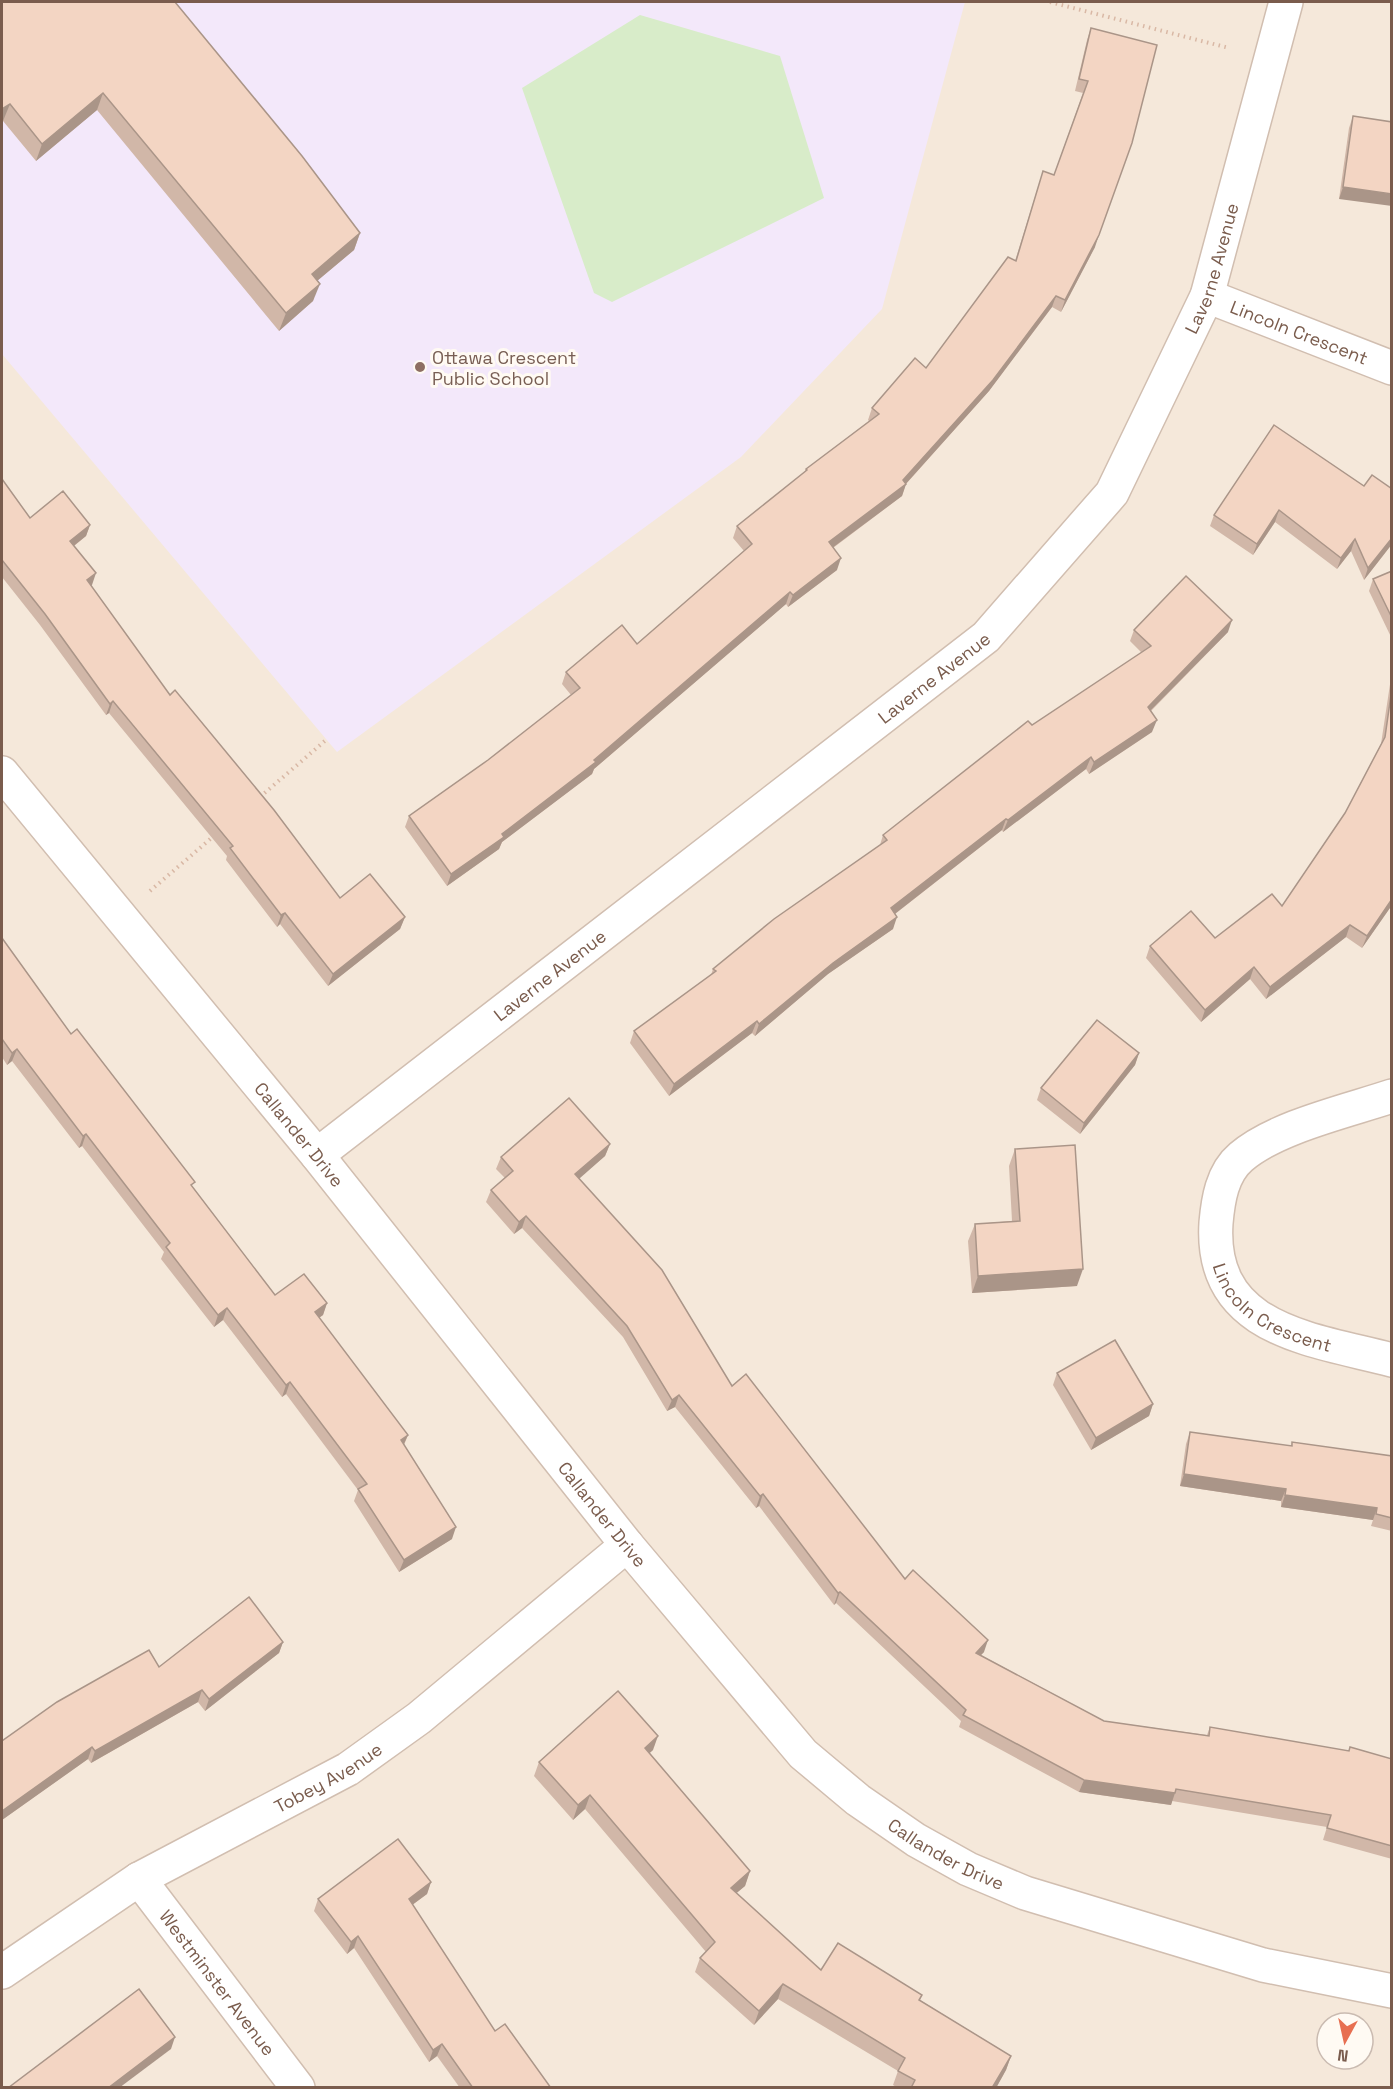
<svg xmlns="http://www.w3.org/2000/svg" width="1393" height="2089" font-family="'Space Grotesk',sans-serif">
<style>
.residential{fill:#f5e8da;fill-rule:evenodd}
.education{fill:#f3e8fa}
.green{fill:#d8ecc9}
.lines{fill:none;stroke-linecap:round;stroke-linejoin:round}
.minor-casing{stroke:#d1beb0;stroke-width:36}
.path{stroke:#d9b8a5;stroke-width:4;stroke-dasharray:1.5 4.5;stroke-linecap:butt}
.minor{stroke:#fff;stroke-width:33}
.wall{fill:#d1b7a8}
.shaded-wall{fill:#aa9588}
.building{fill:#f3d5c3;stroke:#aa9588;stroke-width:1.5}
.education-dot{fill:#8d6e63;stroke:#fffaf3;stroke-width:2}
.labels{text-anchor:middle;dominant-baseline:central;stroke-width:6;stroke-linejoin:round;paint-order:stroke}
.street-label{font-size:18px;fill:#7a5c4d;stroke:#fffaf3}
.education-label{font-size:18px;fill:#785e54;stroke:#fffaf3;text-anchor:start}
</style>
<rect width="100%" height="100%" fill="#fdf6ec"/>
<path class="residential" d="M2 2H1391V2087L2 2088ZM1327 2023H1363V2059H1327Z"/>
<path class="education" d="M2 2H965L882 309 741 457 337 752 2 354Z"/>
<path class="green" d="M640 15 780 56 824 198 612 302 594 293 522 88Z"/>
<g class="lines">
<defs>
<g id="minor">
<path id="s1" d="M1207 296 1392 368"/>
<path id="s2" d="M2 773 317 1155 627 1545 803 1754 858 1800 916 1840 968 1869 1025 1893 1263 1965 1392 1991"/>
<path id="s3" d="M1392 1096C1347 1111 1276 1127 1241 1157 1222 1173 1218 1200 1216 1223 1209 1331 1312 1339 1392 1360"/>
<path id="s4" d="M317 1155 986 637 1112 493 1207 296 1286 2"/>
<path id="s5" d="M139 1879 298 2088"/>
<path id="s6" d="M2 1972 139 1879 348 1769 419 1718 627 1545"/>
</g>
</defs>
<use href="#minor" class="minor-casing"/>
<g class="path">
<path d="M1050 2 1229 48"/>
<path d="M260 797 326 740"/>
<path d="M150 891 215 835"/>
</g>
<use href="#minor" class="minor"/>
</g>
<g class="wall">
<path d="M2 2 360 233 354 250 317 281 313 301 279 331 97 110 36 161 3 121Z"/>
<path d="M1091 28 1095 247 1061 312 1052 307 989 391 906 484 902 496 833 548 837 570 788 607 786 604 594 769 592 774 502 842 499 849 447 886 405 827 409 816 488 760 571 695 562 684 566 672 637 644 744 551 733 538 737 526 804 473 806 469 869 421 868 420 872 408 926 368 1015 261 1043 171 1054 175 1083 93 1075 91 1087 40Z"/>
<path d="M1353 116 1392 122 1339 199 1349 128Z"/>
<path d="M2 479 30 518 90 525 86 536 74 546 92 585 91 586 170 695 340 898 405 917 400 929 328 986 280 924 277 927 226 860 227 856 109 713 106 715 40 625 2 577Z"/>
<path d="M1364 486 1392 489V544L1364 580 1351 551 1337 569 1275 522 1253 555 1210 526 1214 515Z"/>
<path d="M1392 571V639L1369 591 1373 579Z"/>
<path d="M1134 630 1228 632 1151 711 1152 732 1089 774 1086 769 1003 832 1002 830 895 914 893 929 828 974 755 1036 752 1033 669 1096 630 1043 634 1031 711 975 713 969 880 845 883 835 1032 725 1142 653 1130 641Z"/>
<path d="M1392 671V905L1362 948 1346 937 1266 999 1250 979 1201 1022 1146 958 1150 946 1215 938 1282 906 1345 813 1381 744Z"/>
<path d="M2 938 71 1034 193 1188 275 1295 327 1303 323 1315 319 1318 408 1435 404 1445 452 1539 399 1572 354 1501 358 1490 286 1394 282 1397 223 1320 214 1327 161 1259 164 1252 82 1146 79 1148 12 1061 7 1065 2 1057Z"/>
<path d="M1139 1053 1135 1065 1080 1134 1037 1100 1041 1088Z"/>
<path d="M610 1144 605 1156 579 1178 732 1386 905 1579 984 1652 981 1655 1104 1721 1207 1735 1210 1727 1392 1759V1859L1323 1840 1327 1827 1172 1801 1171 1805 1079 1792 959 1727 961 1721 836 1603 834 1605 759 1506 756 1508 675 1407 667 1411 623 1337 522 1228 514 1234 486 1202 491 1190 505 1178 496 1169 501 1157Z"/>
<path d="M1015 1149 1077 1286 972 1293 968 1241 975 1224 1012 1221 1009 1166Z"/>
<path d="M1057 1373 1153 1404 1149 1416 1091 1450 1053 1385Z"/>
<path d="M1190 1432 1291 1446 1292 1442 1392 1456V1531L1371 1526 1373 1520 1281 1507V1501L1180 1486 1186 1444Z"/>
<path d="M283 1642 279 1653 205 1711 198 1702 91 1763 88 1759 2 1820V1741L159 1667Z"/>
<path d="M653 1750 649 1753 750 1871 745 1886 736 1893 821 1970 922 1995 920 2000 1011 2056 1006 2070 996 2088H898L893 2085 898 2071 778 1999 754 2025 695 1972 700 1958 706 1952 585 1809 573 1820 534 1776 539 1762Z"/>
<path d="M431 1882 427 1894 412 1905 495 2031 551 2088H460L437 2056 429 2062 354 1948 347 1954 314 1911 318 1899Z"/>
</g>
<g class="shaded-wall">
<path d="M103 93 97 110 36 161 42 144Z"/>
<path d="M10 104 3 121 2 122V109Z"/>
<path d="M1343 187 1392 194V206L1339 199Z"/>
<path d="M360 233 354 250 305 291 312 274Z"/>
<path d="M1099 235 1095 247 1061 312 1065 300Z"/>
<path d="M320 284 313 301 279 331 286 313Z"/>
<path d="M1056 296 1052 307 989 391 903 487 906 484 902 496 824 554 829 542 903 480Z"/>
<path d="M1279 510 1275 522 1253 555 1257 544Z"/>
<path d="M90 525 86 536 66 552 70 541Z"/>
<path d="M1392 538V544L1364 580 1368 568Z"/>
<path d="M1355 539 1351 551 1337 569 1341 558Z"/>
<path d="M841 558 837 570 788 607 793 595Z"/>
<path d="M96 573 92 585 83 592 87 580Z"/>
<path d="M790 592 786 604 594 769 592 774 502 842 499 849 447 886 451 874 594 760Z"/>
<path d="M1232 620 1228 632 1143 718 1148 707Z"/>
<path d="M113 701 109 713 106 715 110 704Z"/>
<path d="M1157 720 1152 732 1089 774 1094 762Z"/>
<path d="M1091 757 1086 769 1003 832 1008 820Z"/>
<path d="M1006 819 1002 830 887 920 891 908Z"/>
<path d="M1392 899V905L1362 948 1367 936Z"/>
<path d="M285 913 280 924 277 927 281 915Z"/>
<path d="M405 917 400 929 328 986 333 974Z"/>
<path d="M897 917 893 929 828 974 755 1036 759 1024 833 963Z"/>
<path d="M1350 925 1346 937 1266 999 1270 987Z"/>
<path d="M1254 967 1250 979 1201 1022 1205 1010Z"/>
<path d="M757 1021 752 1033 669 1096 674 1084Z"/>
<path d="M17 1049 12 1061 7 1065 12 1053Z"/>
<path d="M1139 1053 1135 1065 1080 1134 1084 1123Z"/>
<path d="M86 1134 82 1146 79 1148 83 1136Z"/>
<path d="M610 1144 605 1156 571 1186 575 1174Z"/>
<path d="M526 1216 522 1228 514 1234 519 1222Z"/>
<path d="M1083 1269 1077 1286 972 1293 978 1276Z"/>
<path d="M327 1303 323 1315 310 1324 315 1312Z"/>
<path d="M227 1308 223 1320 214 1327 218 1315Z"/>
<path d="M290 1382 286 1394 282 1397 286 1385Z"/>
<path d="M679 1395 675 1407 667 1411 672 1400Z"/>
<path d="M1153 1404 1149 1416 1091 1450 1096 1438Z"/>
<path d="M408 1435 403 1446 401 1440Z"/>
<path d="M1184 1474 1286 1489 1281 1501 1180 1486Z"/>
<path d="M763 1494 759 1506 756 1508 760 1496Z"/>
<path d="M1285 1495 1377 1508 1373 1520 1281 1507Z"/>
<path d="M456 1527 452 1539 399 1572 404 1560Z"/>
<path d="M840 1592 836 1603 834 1605 838 1593Z"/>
<path d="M988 1640 984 1652 972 1664 976 1653Z"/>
<path d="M283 1642 279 1653 205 1711 209 1699Z"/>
<path d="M202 1690 198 1702 91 1763 95 1751Z"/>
<path d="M658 1736 653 1750 640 1762 645 1748Z"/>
<path d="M92 1747 88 1759 2 1820V1811Z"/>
<path d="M1084 1780 1175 1793 1171 1805 1079 1792Z"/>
<path d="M590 1795 585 1809 573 1820 578 1805Z"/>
<path d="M750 1871 745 1886 726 1902 731 1888Z"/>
<path d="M431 1882 427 1894 404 1911 409 1899Z"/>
<path d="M358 1936 354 1948 347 1954 351 1942Z"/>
<path d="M783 1984 778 1999 754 2025 759 2011Z"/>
<path d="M175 2037 171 2049 119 2088H108Z"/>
<path d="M442 2044 437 2056 429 2062 433 2050Z"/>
<path d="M1011 2056 1006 2070 996 2088H992Z"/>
</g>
<g class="building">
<path d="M2 2H175L302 156 360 233 312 274 320 284 286 313 103 93 42 144 10 104 2 109Z"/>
<path d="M1091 28 1157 45 1132 143 1099 235 1065 300 1056 296 993 380 903 480 906 484 829 542 841 558 793 595 790 592 594 760 596 762 502 834 504 837 451 874 409 816 488 760 580 688 566 672 622 625 637 644 752 544 737 526 807 470 806 469 879 414 872 408 915 358 926 368 1008 257 1016 261 1043 171 1054 175 1088 81 1079 79Z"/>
<path d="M1353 116 1392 122V194L1343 187Z"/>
<path d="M1274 425 1364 486 1372 475 1392 489V538L1368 568 1355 539 1341 558 1279 510 1257 544 1214 515Z"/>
<path d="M2 479 30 518 63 491 90 525 70 541 96 573 87 580 170 695 175 690 274 810 340 898 370 874 405 917 333 974 285 913 281 915 230 848 233 846 113 701 110 704 45 614 2 560Z"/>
<path d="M1392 571V618L1373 579Z"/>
<path d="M1186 576 1232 620 1148 707 1157 720 1094 762 1091 757 1008 820 1006 819 891 908 897 917 833 963 759 1024 757 1021 674 1084 634 1031 716 971 713 969 774 919 887 840 883 835 1028 721 1032 725 1151 646 1134 630Z"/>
<path d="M1392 688V899L1367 936 1350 925 1270 987 1254 967 1205 1010 1150 946 1191 911 1215 938 1272 894 1282 906 1345 813 1385 737Z"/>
<path d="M2 938 71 1034 77 1029 195 1182 191 1185 275 1295 304 1274 327 1303 315 1312 408 1435 401 1440 456 1527 404 1560 358 1489 367 1484 290 1382 286 1385 227 1308 218 1315 166 1247 170 1243 86 1134 83 1136 17 1049 12 1053 2 1039Z"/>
<path d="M1097 1020 1139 1053 1084 1123 1041 1088Z"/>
<path d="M569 1098 610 1144 575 1174 662 1270 732 1386 746 1374 905 1579 913 1570 988 1640 976 1653 1104 1721 1209 1736 1210 1727 1349 1751 1350 1747 1392 1759V1846L1327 1828 1331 1815 1176 1789 1175 1793 1084 1780 963 1715 966 1710 840 1592 838 1593 763 1494 760 1496 679 1395 672 1400 627 1326 526 1216 519 1222 491 1190 513 1171 501 1157Z"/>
<path d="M1075 1145 1083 1269 978 1276 975 1224 1020 1221 1015 1149Z"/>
<path d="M1115 1340 1153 1404 1096 1438 1057 1373Z"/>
<path d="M1190 1432 1292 1446V1442L1392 1456V1518L1376 1514 1377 1508 1285 1495 1286 1489 1184 1474Z"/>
<path d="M249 1597 283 1642 209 1699 202 1690 95 1751 92 1747 2 1811V1741L57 1702 149 1650 159 1667Z"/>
<path d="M618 1691 658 1736 645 1748 750 1871 731 1888 821 1970 838 1943 922 1995 919 2000 1011 2056 992 2088H911L915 2080 898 2071 905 2058 783 1984 759 2011 700 1958 715 1942 590 1795 578 1805 539 1762Z"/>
<path d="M398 1839 431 1882 409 1899 495 2031 505 2024 551 2088H473L442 2044 433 2050 358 1936 351 1942 318 1899Z"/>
<path d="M139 1989 175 2037 108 2088H8Z"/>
</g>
<circle class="education-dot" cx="420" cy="367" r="6"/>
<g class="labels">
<g class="street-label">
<text stroke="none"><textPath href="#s4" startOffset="1284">Laverne Avenue</textPath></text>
<text stroke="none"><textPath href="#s1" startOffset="99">Lincoln Crescent</textPath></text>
<text stroke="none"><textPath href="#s4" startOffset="780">Laverne Avenue</textPath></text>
<text stroke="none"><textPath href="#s4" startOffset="294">Laverne Avenue</textPath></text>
<text stroke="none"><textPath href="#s2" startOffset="468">Callander Drive</textPath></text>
<text stroke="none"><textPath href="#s3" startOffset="350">Lincoln Crescent</textPath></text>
<text stroke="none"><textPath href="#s2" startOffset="954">Callander Drive</textPath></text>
<text stroke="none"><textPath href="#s6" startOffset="380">Tobey Avenue</textPath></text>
<text stroke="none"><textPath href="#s2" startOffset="1442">Callander Drive</textPath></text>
<text stroke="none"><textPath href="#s5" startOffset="130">Westminster Avenue</textPath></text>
</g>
<g class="education-label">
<text x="432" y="357">Ottawa Crescent<tspan x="432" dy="21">Public School</tspan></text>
</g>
</g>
<rect width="1393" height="2089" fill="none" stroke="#7a5c4d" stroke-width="6"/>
<g transform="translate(1345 2041) rotate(188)"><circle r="28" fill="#fffaf3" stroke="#cabbb1" stroke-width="1.5"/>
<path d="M0-4.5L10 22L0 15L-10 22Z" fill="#e76f51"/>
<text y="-9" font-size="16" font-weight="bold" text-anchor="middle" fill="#7a5c4d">N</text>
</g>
</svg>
